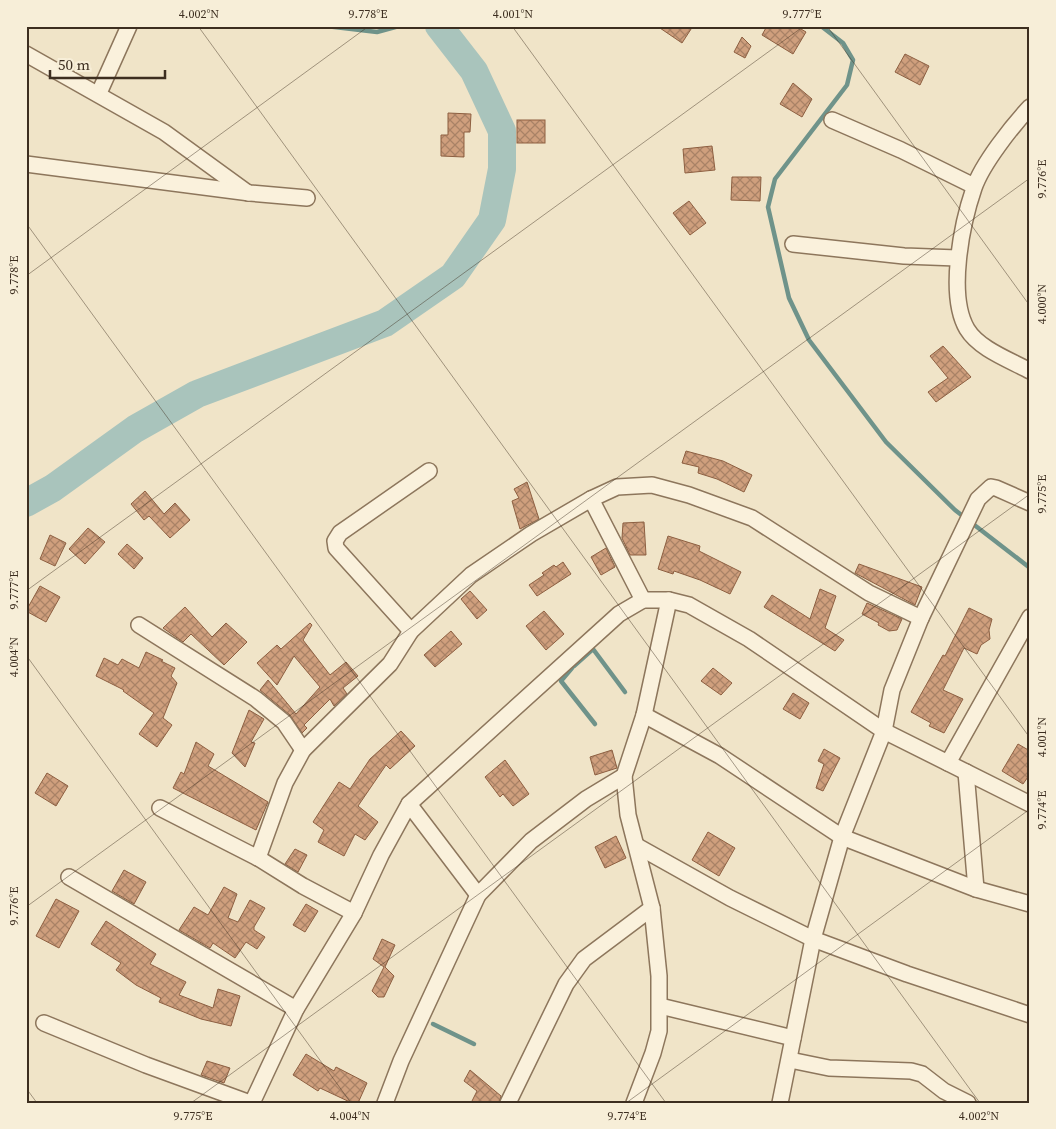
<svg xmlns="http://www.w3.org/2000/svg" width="1056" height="1129" font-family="'Source Serif 4',serif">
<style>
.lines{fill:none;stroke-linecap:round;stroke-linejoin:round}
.stream{stroke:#6f938a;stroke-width:4.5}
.river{stroke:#a9c4bc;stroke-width:28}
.building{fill:url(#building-cross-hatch);stroke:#8d5f41}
.minor-casing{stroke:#8d765c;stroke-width:18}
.minor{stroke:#faf1dc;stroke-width:15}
.ticks{fill:none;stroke:#3d2e20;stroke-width:1;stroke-opacity:0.45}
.neatline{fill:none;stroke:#3d2e20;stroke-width:2}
.ticks-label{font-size:12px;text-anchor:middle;fill:#3d2e20}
</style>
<defs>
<pattern id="building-cross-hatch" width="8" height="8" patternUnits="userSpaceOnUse" patternTransform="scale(1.25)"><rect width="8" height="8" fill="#cf9f7d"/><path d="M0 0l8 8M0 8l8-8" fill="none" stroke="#a98266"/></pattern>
</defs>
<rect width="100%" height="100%" fill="#f0e4c8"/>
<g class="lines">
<g class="stream">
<path d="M326 26 377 32 399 26"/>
<path d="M821 26 843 43 853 60 847 85 775 179 768 207 789 298 809 340 886 442 955 510 1030 568"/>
<path d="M574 666 593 649 625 692"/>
<path d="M572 668 561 681 595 724"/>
<path d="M433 1024 474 1044"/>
</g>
<path class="river" d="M26 503 53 488 135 429 197 394 385 323 453 276 492 220 502 169V131L474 71 439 26"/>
</g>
<g class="building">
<path d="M657 26H693L682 43Z"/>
<path d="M767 26H796L806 32 793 54 762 35Z"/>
<path d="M742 37 751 46 745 58 734 52Z"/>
<path d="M905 54 929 66 920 85 895 72Z"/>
<path d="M793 83 812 99 802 117 780 104Z"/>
<path d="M448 113 471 114 470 132H464V157L441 156V135H448Z"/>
<rect x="517" y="120" width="28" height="23"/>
<path d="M712 146 715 170 685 173 683 149Z"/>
<path d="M732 177H761L760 201 731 200Z"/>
<path d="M689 201 706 223 690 235 673 213Z"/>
<path d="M943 346 971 377 936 402 928 392 948 378 930 356Z"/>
<path d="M686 451 723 461 752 475 744 492 717 479 698 473 699 467 682 463Z"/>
<path d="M527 482 539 519 520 529 512 501 519 498 514 489Z"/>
<path d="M145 491 164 514 175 503 190 520 170 538 149 516 144 520 131 504Z"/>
<path d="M644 522 646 555H630L622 538 623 523Z"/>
<path d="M88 528 105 542 85 564 69 549Z"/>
<path d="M50 535 66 543 55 566 40 559Z"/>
<path d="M668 536 700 546 699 551 741 572 730 594 700 580 674 571 673 574 658 569Z"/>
<path d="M127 544 143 558 134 569 118 554Z"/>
<path d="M606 548 615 567 601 575 591 557Z"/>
<path d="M563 562 571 574 537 596 529 585 544 575 542 573 554 565 556 567Z"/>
<path d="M859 564 922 587 915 605 855 573Z"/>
<path d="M40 586 60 597 46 622 26 611Z"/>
<path d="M820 589 836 596 825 628 844 640 835 651 764 607 772 595 810 619Z"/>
<path d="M470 591 487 610 477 619 461 599Z"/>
<path d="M867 603 902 619 897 630 889 631 878 625 879 623 862 614Z"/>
<path d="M185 607 212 637 226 623 247 642 224 665 191 634 183 642 163 628Z"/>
<path d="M969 608 992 619 989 630 990 639 981 645 977 654 964 648 943 690 963 699 944 733 929 726 931 723 911 712 943 655 945 656Z"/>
<path d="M544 611 564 634 546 650 526 626Z"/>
<path d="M310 623 312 625 303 640 330 675 346 662 358 676 343 688 347 694 334 706 330 699 304 725 307 728 302 733 290 715 260 690 268 680 296 714 320 687 294 656 277 685 257 663 277 645 281 649Z"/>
<path d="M451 631 462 644 435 667 424 655Z"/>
<path d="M146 652 163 660 161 661 175 668 171 676 177 683 163 718 172 725 157 747 139 734 154 713 123 691 124 690 96 676 104 658 118 665 122 659 139 668Z"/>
<path d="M713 668 732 683 721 695 701 681Z"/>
<path d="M793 693 809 703 800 719 783 709Z"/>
<path d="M249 710 264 719 251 742 255 743 245 767 232 753Z"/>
<path d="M401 731 415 746 390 769 386 765 358 806 378 822 365 840 355 834 344 856 318 842 324 830 313 822 339 782 350 789 370 759Z"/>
<path d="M196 742 214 754 208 766 268 802 256 830 173 788 181 772 184 774Z"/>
<path d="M1018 744 1030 751V774L1023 784 1002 771Z"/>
<path d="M824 749 840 758 823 791 816 788 824 764 818 761Z"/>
<path d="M612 750 617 768 595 775 590 757Z"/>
<path d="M505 760 529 794 513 806 503 794 500 797 485 777Z"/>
<path d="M47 773 68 786 56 806 35 793Z"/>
<path d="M708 832 735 848 719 876 692 860Z"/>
<path d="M616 836 626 858 605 868 595 847Z"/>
<path d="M295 849 307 855 298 872 285 864Z"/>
<path d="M124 870 146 882 134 904 112 891Z"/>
<path d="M224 887 237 894 228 918 238 922 250 900 265 908 254 927V930L265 937 257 949 246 942 235 958 213 943 210 948 179 930 194 907 208 915Z"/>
<path d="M56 899 79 911 59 948 36 936Z"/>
<path d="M306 904 318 911 305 932 293 925Z"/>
<path d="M106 921 156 954 150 964 186 982 179 995 213 1008 218 989 240 996 231 1026 201 1019 159 1002 161 998 136 985 116 970 121 963 91 944Z"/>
<path d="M382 939 395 945 385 967 394 976 384 997H378L372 991 384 967 373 959Z"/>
<path d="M306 1054 334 1071 336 1067 367 1083 358 1103H352L320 1088 318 1091 293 1075Z"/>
<path d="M207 1061 230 1068 224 1083 201 1075Z"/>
<path d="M470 1070 501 1096 499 1103H471L477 1091 464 1081Z"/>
</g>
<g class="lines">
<defs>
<g id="minor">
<path d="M26 54 164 132 248 193"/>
<path d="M99 93 129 26"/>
<path d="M1030 107C1013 125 982 164 974 188 962 223 947 295 967 329 979 349 1010 360 1030 371"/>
<path d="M832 120 901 150 974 186"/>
<path d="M26 164 250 193 307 198"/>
<path d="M793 244 904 256 957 258"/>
<path d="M591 499 643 600"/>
<path d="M139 625 256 699 284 722 303 750"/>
<path d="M411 631 336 548 335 541 340 533 429 471"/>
<path d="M644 715 720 756 842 837 976 889 1030 904"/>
<path d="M948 763 1030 617"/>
<path d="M966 772 976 889"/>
<path d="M409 804 478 895"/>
<path d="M160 808 258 858 303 886 354 913"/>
<path d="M637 846 730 898 813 939 907 974 1030 1015"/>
<path d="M258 858 285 783 303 750 390 664 411 631 471 575 531 534 591 499 617 487 652 485 689 495 752 518 869 593 921 618"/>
<path d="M69 877 296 1009"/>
<path d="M660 1006 793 1038"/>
<path d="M44 1023 146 1065 250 1103"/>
<path d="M790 1060 829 1068 911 1071 922 1074 944 1091 968 1103"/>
<path d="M252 1103 296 1009 354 913 381 855 409 804 619 614 643 600H669L689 605 749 639 884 731 1030 804"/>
<path d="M385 1103 401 1061 478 895 531 841 586 799 624 776"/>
<path d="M508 1103 566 984 584 959 652 908"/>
<path d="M634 1103 653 1053 659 1031V976L652 908 628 815 624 776 644 715 669 600"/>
<path d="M780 1103 813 939 842 837 884 731 892 690 921 618 978 499 991 487 996 488 1030 503"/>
</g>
</defs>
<use href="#minor" class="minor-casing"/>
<use href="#minor" class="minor"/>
</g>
<path class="ticks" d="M198 26 980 1103M512 26 1030 738M827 26 1030 306M26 223 666 1103M26 276 369 26M26 591 804 26M26 655 351 1103M26 907 1030 178M26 1088 37 1103M191 1103 1030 494M626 1103 1030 809"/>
<rect width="1056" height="1129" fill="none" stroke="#f7eed8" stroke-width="55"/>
<path d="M50 70v8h115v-8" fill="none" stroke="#3d2e20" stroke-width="2.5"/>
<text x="58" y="70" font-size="15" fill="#3d2e20" stroke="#f7eed8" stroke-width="4" paint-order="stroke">50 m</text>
<rect x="28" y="28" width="1000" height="1074" class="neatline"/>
<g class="ticks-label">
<text x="199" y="18">4.002°N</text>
<text x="368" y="18">9.778°E</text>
<text x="513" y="18">4.001°N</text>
<text x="802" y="18">9.777°E</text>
<text transform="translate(1042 179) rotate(-90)" y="4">9.776°E</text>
<text transform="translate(14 275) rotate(-90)" y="4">9.778°E</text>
<text transform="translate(1042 304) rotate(-90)" y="4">4.000°N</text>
<text transform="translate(1042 494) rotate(-90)" y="4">9.775°E</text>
<text transform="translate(14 590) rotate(-90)" y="4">9.777°E</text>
<text transform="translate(14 657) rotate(-90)" y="4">4.004°N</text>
<text transform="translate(1042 737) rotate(-90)" y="4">4.001°N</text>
<text transform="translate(1042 810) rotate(-90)" y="4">9.774°E</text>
<text transform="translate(14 906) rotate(-90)" y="4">9.776°E</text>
<text x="193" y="1120">9.775°E</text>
<text x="350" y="1120">4.004°N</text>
<text x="627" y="1120">9.774°E</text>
<text x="979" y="1120">4.002°N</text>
</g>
</svg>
